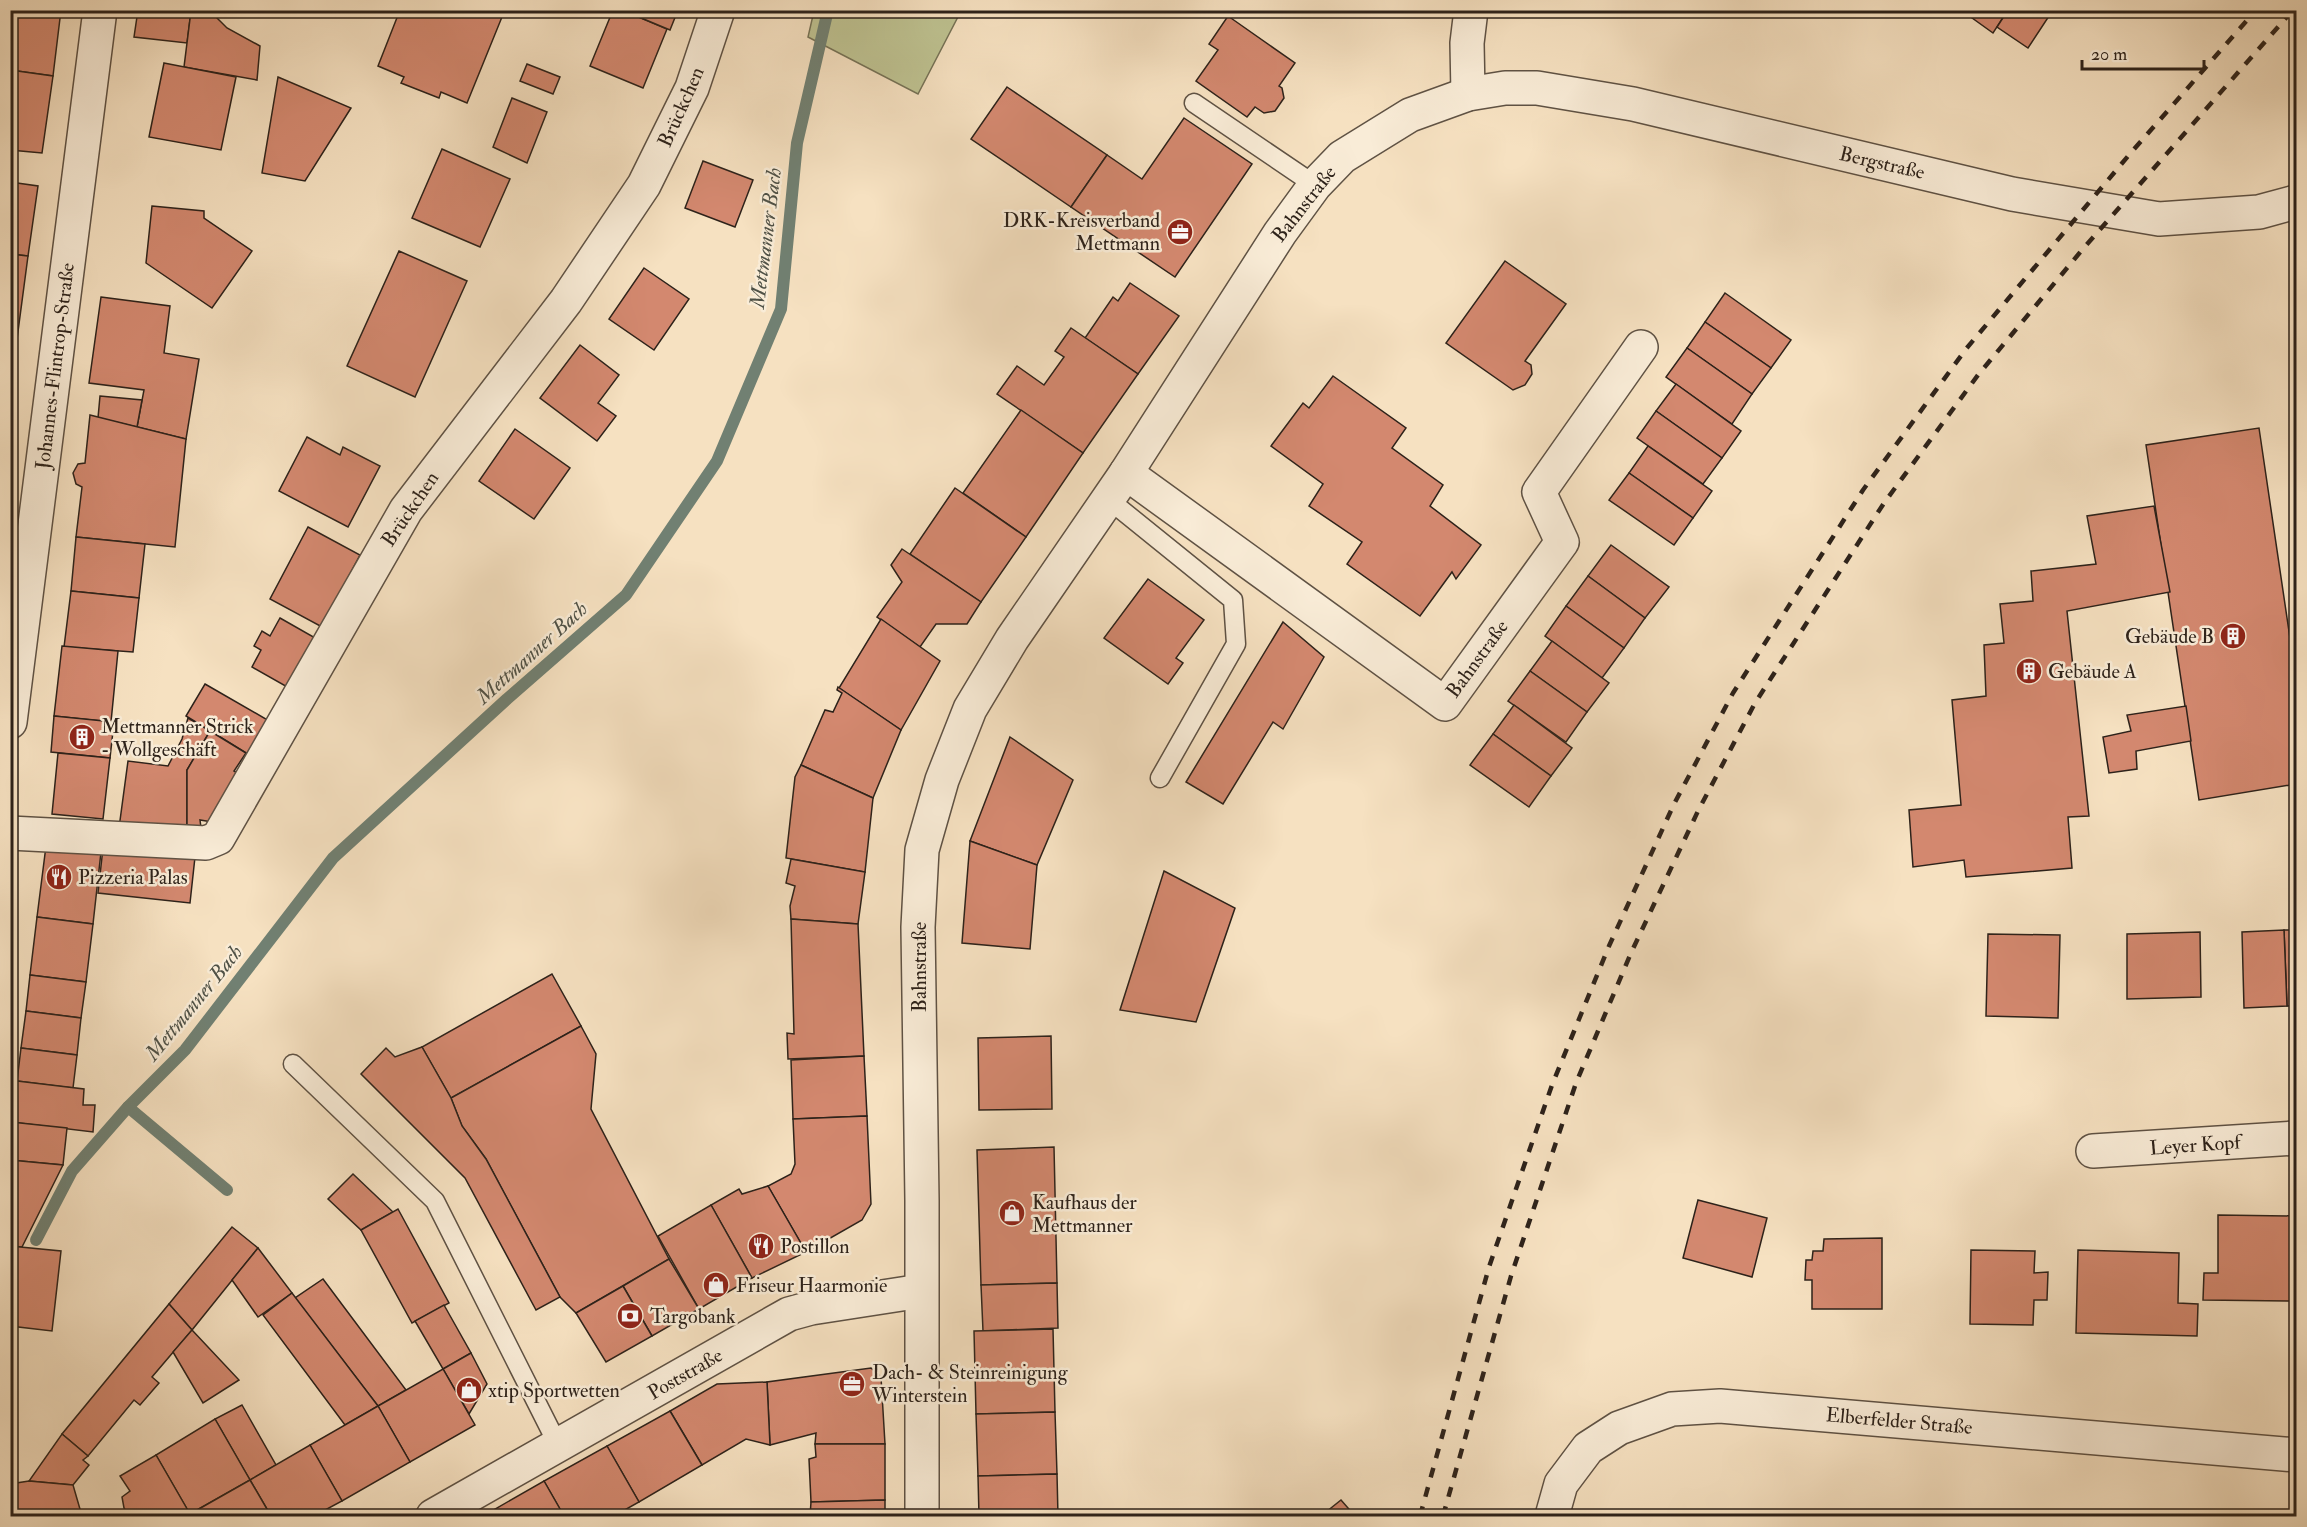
<svg xmlns="http://www.w3.org/2000/svg" width="2307" height="1527" font-family="'IM FELL Double Pica',serif">
<style>
.green{fill:#bec291;stroke:#767256;stroke-width:1.5}
.lines{fill:none;stroke-linecap:round;stroke-linejoin:round}
.stream{stroke:#718072;stroke-width:12}
.building{fill:#d3886f;stroke:#2d221a;stroke-width:1.5}
.service-casing{stroke:#5f5244;stroke-width:21}
.minor-casing{stroke:#5f5244;stroke-width:36}
.tertiary-casing{stroke:#5f5244;stroke-width:36}
.service{stroke:#f9ecd7;stroke-width:18}
.minor{stroke:#f9ecd7;stroke-width:33}
.tertiary{stroke:#f9ecd7;stroke-width:33}
.rail{stroke:#2d221a;stroke-width:4.5;stroke-dasharray:10 10;stroke-linecap:butt}
.labels{text-anchor:middle;dominant-baseline:central;stroke-width:5;stroke-linejoin:round;paint-order:stroke}
.street-label{font-size:20px;fill:#2d221a;stroke:#f9ecd7}
.poi-label{font-size:20px;fill:#2d221a;stroke:#f9ecd7;text-anchor:start}
.water-label{font-size:21px;font-style:italic;fill:#4f5146;stroke:#f9ecd7}
</style>
<rect width="100%" height="100%" fill="#f6e1c1"/>
<filter id="stains"><feTurbulence type="fractalNoise" baseFrequency=".00333" numOctaves="4"/><feColorMatrix values="0 0 0 0 .2 0 0 0 0 .09 0 0 0 0 .02 0 0 0 .5 -.17"/></filter>
<radialGradient id="worn" r=".72"><stop offset=".6" stop-color="#630" stop-opacity="0"/><stop offset="1" stop-color="#630" stop-opacity=".3"/></radialGradient>
<path class="green" d="M814 11V10L961 11 918 94 808 37Z"/>
<g class="lines">
<g class="stream">
<path d="M227 1190 128 1107 185 1050 333 858 507 699 626 595 717 461 781 309 797 143 828 10"/>
<path d="M36 1240 72 1171 128 1107"/>
</g>
</g>
<g class="building">
<path d="M10 10H61L53 76 10 70Z"/>
<path d="M138 10 191 11 187 43 134 37Z"/>
<path d="M400 10H486L502 17 467 103 441 92 439 98 401 83 404 77 378 66Z"/>
<path d="M613 10H622L667 29 643 88 590 66Z"/>
<path d="M622 10H678L670 30Z"/>
<path d="M1961 10H2008L1993 33Z"/>
<path d="M2008 10H2053L2028 48 1997 27Z"/>
<path d="M191 11 212 13 227 28 260 46 257 80 184 67Z"/>
<path d="M1228 16 1295 63 1279 86 1282 88 1284 98 1275 111 1264 113 1255 107 1247 117 1196 81 1218 50 1209 44Z"/>
<path d="M164 63 236 77 221 150 149 137Z"/>
<path d="M527 64 560 77 553 94 520 81Z"/>
<path d="M10 70 53 76 42 153 10 150Z"/>
<path d="M278 77 351 108 305 181 262 173Z"/>
<path d="M1007 87 1107 155 1071 207 971 139Z"/>
<path d="M512 98 547 112 527 163 493 147Z"/>
<path d="M1184 118 1252 164 1175 277 1071 207 1107 155 1142 179Z"/>
<path d="M442 149 510 179 480 247 412 218Z"/>
<path d="M703 161 753 180 735 227 685 208Z"/>
<path d="M10 182 38 186 28 256 10 254Z"/>
<path d="M152 206 204 211V218L252 251 212 308 146 263Z"/>
<path d="M399 251 467 281 415 397 347 366Z"/>
<path d="M10 254 28 256 15 354 10 353Z"/>
<path d="M1505 261 1566 304 1525 361 1531 365 1532 374 1525 385 1513 390 1446 343Z"/>
<path d="M644 268 689 299 654 350 609 319Z"/>
<path d="M1130 283 1179 316 1138 374 1085 338 1113 297 1118 301Z"/>
<path d="M1725 293 1791 340 1771 368 1705 322Z"/>
<path d="M101 297 170 306 164 353 199 359 186 439 137 427 144 390 89 383Z"/>
<path d="M1705 322 1771 368 1752 394 1687 348Z"/>
<path d="M1071 328 1138 374 1083 453 997 394 1017 366 1044 385 1064 357 1055 351Z"/>
<path d="M580 345 619 375 598 403 616 416 597 441 540 398Z"/>
<path d="M1687 348 1752 394 1732 424 1666 377Z"/>
<path d="M10 353 15 354 10 389Z"/>
<path d="M1333 376 1406 428 1392 448 1443 485 1430 506 1481 545 1456 579 1452 572 1420 616 1347 564 1362 542 1309 506 1323 484 1271 446 1303 403 1309 408Z"/>
<path d="M1676 384 1741 431 1722 458 1656 411Z"/>
<path d="M100 396 142 400 137 427 98 418Z"/>
<path d="M1021 410 1083 453 1026 537 963 493Z"/>
<path d="M1656 411 1722 458 1703 484 1637 438Z"/>
<path d="M90 415 186 439 175 547 76 537 82 487 76 484 73 473 78 464 85 463Z"/>
<path d="M2259 428 2296 679V784L2199 800 2146 445Z"/>
<path d="M515 429 570 468 534 519 479 481Z"/>
<path d="M307 437 340 455 343 447 380 466 348 527 279 491Z"/>
<path d="M1648 446 1712 491 1693 518 1629 473Z"/>
<path d="M1629 473 1693 518 1674 545 1609 500Z"/>
<path d="M955 488 1026 537 981 602 910 554Z"/>
<path d="M2154 506 2170 592 2067 611 2089 816 2068 817 2072 868 1966 877 1964 860 1913 867 1909 810 1961 805 1952 700 1986 696 1984 645 2004 643 2000 604 2033 601 2031 571 2096 564 2087 516Z"/>
<path d="M308 527 360 555 322 627 270 599Z"/>
<path d="M76 537 145 544 139 598 71 591Z"/>
<path d="M1611 545 1669 587 1645 618 1588 576Z"/>
<path d="M902 549 981 602 967 624H936L920 647 877 617 902 582 891 565Z"/>
<path d="M1588 576 1645 618 1624 648 1566 606Z"/>
<path d="M1148 579 1204 620 1176 658 1183 663 1168 684 1104 638Z"/>
<path d="M71 591 139 598 133 652 64 647Z"/>
<path d="M1566 606 1624 648 1602 678 1545 636Z"/>
<path d="M280 618 317 639 289 688 252 667 261 650 254 646 262 631 270 636Z"/>
<path d="M881 619 940 661 901 730 839 688Z"/>
<path d="M1283 622 1324 657 1283 729 1273 722 1223 804 1186 782Z"/>
<path d="M1552 641 1609 683 1587 712 1530 671Z"/>
<path d="M62 646 118 651 111 722 54 716Z"/>
<path d="M1530 671 1587 712 1566 742 1508 701Z"/>
<path d="M205 684 271 722 251 756 186 716Z"/>
<path d="M838 687 901 730 873 798 801 765 825 710 833 712 842 693 837 690Z"/>
<path d="M1514 705 1572 748 1551 776 1493 734Z"/>
<path d="M2186 706 2191 741 2136 751 2137 769 2109 773 2103 737 2131 731 2127 715Z"/>
<path d="M54 716 114 722 110 758 51 752Z"/>
<path d="M188 718 210 731 187 770V828H119L128 761 168 766 182 739Z"/>
<path d="M210 731 246 753 234 771 239 774 212 822 200 820 201 828H187V770Z"/>
<path d="M1493 734 1551 776 1529 807 1470 765Z"/>
<path d="M1010 737 1073 780 1037 865 970 841Z"/>
<path d="M58 753 110 758 103 819 52 814Z"/>
<path d="M801 765 873 798 865 872 786 858 795 777Z"/>
<path d="M970 841 1037 865 1030 949 962 943Z"/>
<path d="M46 846 101 852 93 924 37 917Z"/>
<path d="M103 848 195 857 190 903 98 893Z"/>
<path d="M791 859 865 872 858 924 791 919 790 906 795 886 786 883Z"/>
<path d="M1164 871 1235 908 1196 1022 1120 1010Z"/>
<path d="M37 917 93 924 86 982 30 975Z"/>
<path d="M791 919 858 924 864 1056 788 1059 787 1033 794 1034Z"/>
<path d="M2284 930H2296V1006H2287Z"/>
<path d="M2284 930 2287 1006 2244 1008 2242 932Z"/>
<path d="M2200 932 2201 997 2127 999V934Z"/>
<path d="M1988 934 2060 935 2058 1018 1986 1016Z"/>
<path d="M552 974 581 1026 451 1098 422 1047Z"/>
<path d="M30 975 86 982 81 1018 26 1011Z"/>
<path d="M26 1011 81 1018 77 1055 21 1048Z"/>
<path d="M581 1026 596 1054 591 1109 669 1259 576 1313 560 1297 486 1159 462 1126 451 1098Z"/>
<path d="M1051 1036 1052 1109 979 1110 978 1038Z"/>
<path d="M422 1047 451 1098 462 1126 486 1159 560 1297 536 1310 465 1178 361 1074 386 1048 395 1057Z"/>
<path d="M21 1048 77 1055 73 1088 17 1081Z"/>
<path d="M864 1056 867 1116 793 1119 791 1060Z"/>
<path d="M17 1081 84 1089 83 1105H95L93 1132 11 1122Z"/>
<path d="M867 1116 871 1204 862 1220 806 1252 768 1186 791 1174 795 1164 793 1119Z"/>
<path d="M11 1122 67 1128 63 1165 10 1160Z"/>
<path d="M1054 1147 1057 1283 981 1285 977 1150Z"/>
<path d="M10 1160 63 1165 22 1247 10 1246Z"/>
<path d="M353 1174 393 1212 361 1230 328 1199Z"/>
<path d="M768 1186 806 1252 752 1278 711 1205 739 1189 742 1194Z"/>
<path d="M1698 1200 1767 1218 1752 1277 1683 1258Z"/>
<path d="M711 1205 752 1278 699 1309 658 1236Z"/>
<path d="M398 1209 449 1303 412 1323 361 1230Z"/>
<path d="M2218 1215 2296 1216V1301L2203 1300 2204 1273H2218Z"/>
<path d="M232 1227 258 1248 192 1330 169 1304Z"/>
<path d="M1882 1238V1309H1812V1280H1805L1806 1260H1812L1813 1251H1823L1824 1239Z"/>
<path d="M10 1246 61 1251 52 1331 10 1326Z"/>
<path d="M258 1248 292 1293 258 1317 232 1280Z"/>
<path d="M1971 1250 2035 1251 2034 1273 2048 1272 2047 1300H2034L2033 1325 1970 1324Z"/>
<path d="M2078 1250 2179 1253 2178 1303 2198 1304 2197 1336 2076 1333Z"/>
<path d="M669 1259 699 1309 652 1336 623 1286Z"/>
<path d="M323 1279 406 1390 378 1406 295 1298Z"/>
<path d="M1057 1283 1058 1328 983 1331 981 1285Z"/>
<path d="M623 1286 652 1336 606 1362 576 1313Z"/>
<path d="M292 1293 378 1406 345 1425 263 1315Z"/>
<path d="M169 1304 192 1330 152 1377 159 1383 140 1405 134 1400 88 1456 62 1434Z"/>
<path d="M444 1305 471 1353 443 1369 415 1321Z"/>
<path d="M1053 1329 1055 1412 976 1414 974 1331Z"/>
<path d="M192 1330 239 1380 203 1403 173 1352Z"/>
<path d="M471 1353 487 1384 469 1414 443 1369Z"/>
<path d="M871 1368 881 1377 885 1444H815L816 1433 770 1445 767 1382Z"/>
<path d="M443 1369 475 1425 410 1462 378 1406Z"/>
<path d="M767 1382 770 1445 746 1439 702 1465 670 1411 717 1384Z"/>
<path d="M242 1405 276 1465 250 1480 215 1419Z"/>
<path d="M378 1406 410 1462 342 1501 310 1445Z"/>
<path d="M670 1411 702 1465 639 1502 607 1446Z"/>
<path d="M1055 1412 1057 1474 978 1476 976 1414Z"/>
<path d="M215 1419 250 1480 190 1514 156 1455Z"/>
<path d="M62 1434 88 1456 83 1460 89 1465 73 1485 29 1481Z"/>
<path d="M815 1444H885V1500L811 1502 809 1459 816 1457Z"/>
<path d="M310 1445 342 1501 314 1516H271L250 1480Z"/>
<path d="M607 1446 639 1502 614 1516H564L544 1481Z"/>
<path d="M156 1455 190 1514 185 1516H129L124 1508 122 1497 130 1491 120 1476Z"/>
<path d="M1057 1474 1058 1516H979L978 1476Z"/>
<path d="M250 1480 271 1516H192L190 1514Z"/>
<path d="M29 1481 73 1485 82 1516H10V1484Z"/>
<path d="M544 1481 564 1516H483Z"/>
<path d="M885 1500V1516H810L811 1502Z"/>
<path d="M1341 1500 1355 1516H1321Z"/>
<path d="M1654 1512 1687 1516H1654Z"/>
</g>
<g class="lines">
<defs>
<g id="service">
<path d="M1194 103 1315 185"/>
<path d="M1108 499 1233 600 1236 644 1160 778"/>
<path d="M293 1064 435 1201 559 1447"/>
</g>
<g id="minor">
<path d="M1468 94 1467 43 1471 10"/>
<path d="M1126 473 1445 704 1562 542 1539 492 1641 347"/>
<path d="M10 722 100 10"/>
<path d="M10 833 206 843 218 838 406 510 566 301 644 185 692 88 718 10"/>
<path d="M2093 1151 2296 1138"/>
<path d="M433 1516 789 1314 811 1308 921 1291"/>
<path d="M1552 1516 1561 1484 1588 1448 1619 1428 1672 1409 1720 1406 2296 1455"/>
</g>
<path id="tertiary" d="M922 1516V1200L918 927 922 850 942 780 970 709 1012 639 1126 473 1280 233 1315 185 1342 157 1410 115 1468 94 1505 88H1537L1633 104 2012 194 2159 219 2259 212 2296 202"/>
</defs>
<use href="#service" class="service-casing"/>
<use href="#minor" class="minor-casing"/>
<use href="#tertiary" class="tertiary-casing"/>
<use href="#service" class="service"/>
<use href="#minor" class="minor"/>
<use href="#tertiary" class="tertiary"/>
<g class="rail">
<path d="M1420 1516 1489 1267 1552 1085 1609 946 1674 804 1733 693 1863 490 1966 349 2129 155 2256 10"/>
<path d="M1443 1516 1511 1276 1576 1083 1631 953 1698 811 1755 703 1884 503 1978 375 2082 250 2293 10"/>
</g>
</g>
<defs>
<symbol id="office-disc" viewBox="-11 -11 22 22"><circle r="9.5" fill="#8f2418" stroke="#f9ecd7"/><path d="M-6-3h4V-5.5h4V-3h4V5H-6ZM-1-4.5V-3h2v-1.5ZM-6 0V1H6V0Z" fill="#fff"/></symbol>
<symbol id="building-disc" viewBox="-11 -11 22 22"><circle r="9.5" fill="#8f2418" stroke="#f9ecd7"/><path d="M-4-6H4V6H1V3H-1V6H-4ZM-2.5-4.3h1.7v1.8h-1.7ZM.8-4.3h1.7v1.8H.8ZM-2.5-1h1.7V.8h-1.7ZM.8-1h1.7V.8H.8Z" fill="#fff"/></symbol>
<symbol id="restaurant-disc" viewBox="-11 -11 22 22"><circle r="9.5" fill="#8f2418" stroke="#f9ecd7"/><path d="M-5-6h1v4h1v-4h1v4h1v-4h1v5L-1.5 .5V6h-2V.5L-5-1ZM5-6V6H3V1.5H1.5Q1.5-4 5-6Z" fill="#fff"/></symbol>
<symbol id="shop-disc" viewBox="-11 -11 22 22"><circle r="9.5" fill="#8f2418" stroke="#f9ecd7"/><path d="M-5-2.5h2.3a2.7 3.5 0 0 1 5.4 0H5L5.5 6h-11ZM-1.5-2.5h3a1.5 2.3 0 0 0-3 0Z" fill="#fff"/></symbol>
<symbol id="bank-disc" viewBox="-11 -11 22 22"><circle r="9.5" fill="#8f2418" stroke="#f9ecd7"/><path d="M-6-4H6V4H-6ZM0-2.3a2.3 2.3 0 1 0 0 4.6a2.3 2.3 0 1 0 0-4.6Z" fill="#fff"/></symbol>
</defs>
<g fill-rule="evenodd">
<use href="#office-disc" x="1165" y="217" width="30" height="30"/>
<use href="#building-disc" x="2218" y="621" width="30" height="30"/>
<use href="#building-disc" x="2014" y="656" width="30" height="30"/>
<use href="#building-disc" x="67" y="722" width="30" height="30"/>
<use href="#restaurant-disc" x="44" y="862" width="30" height="30"/>
<use href="#shop-disc" x="997" y="1198" width="30" height="30"/>
<use href="#restaurant-disc" x="746" y="1231" width="30" height="30"/>
<use href="#shop-disc" x="701" y="1270" width="30" height="30"/>
<use href="#bank-disc" x="615" y="1301" width="30" height="30"/>
<use href="#office-disc" x="837" y="1369" width="30" height="30"/>
<use href="#shop-disc" x="454" y="1375" width="30" height="30"/>
</g>
<g class="labels">
<g class="street-label">
<text transform="translate(681 107) rotate(-66)">Brückchen</text>
<text transform="translate(1882 163) rotate(13)">Bergstraße</text>
<text transform="translate(1304 204) rotate(-52)">Bahnstraße</text>
<text transform="translate(55 366) rotate(-83)">Johannes-Flintrop-Straße</text>
<text transform="translate(410 509) rotate(-56)">Brückchen</text>
<text transform="translate(1477 659) rotate(-54)">Bahnstraße</text>
<text transform="translate(919 967) rotate(-90)">Bahnstraße</text>
<text transform="translate(2195 1145) rotate(-4)">Leyer Kopf</text>
<text transform="translate(685 1374) rotate(-30)">Poststraße</text>
<text transform="translate(1899 1421) rotate(5)">Elberfelder Straße</text>
</g>
<g class="poi-label">
<text x="1160" y="220" text-anchor="end">DRK-Kreisverband<tspan x="1160" dy="23">Mettmann</tspan></text>
<text x="2214" y="636" text-anchor="end">Gebäude B</text>
<text x="2048" y="671">Gebäude A</text>
<text x="101" y="726">Mettmanner Strick<tspan x="101" dy="23">- Wollgeschäft</tspan></text>
<text x="78" y="877">Pizzeria Palas</text>
<text x="1032" y="1202">Kaufhaus der<tspan x="1032" dy="23">Mettmanner</tspan></text>
<text x="780" y="1246">Postillon</text>
<text x="736" y="1285">Friseur Haarmonie</text>
<text x="650" y="1316">Targobank</text>
<text x="872" y="1372">Dach- &amp; Steinreinigung<tspan x="872" dy="23">Winterstein</tspan></text>
<text x="488" y="1390">xtip Sportwetten</text>
</g>
<g class="water-label">
<text transform="translate(766 238) rotate(-83)">Mettmanner Bach</text>
<text transform="translate(532 653) rotate(-42)">Mettmanner Bach</text>
<text transform="translate(194 1003) rotate(-51)">Mettmanner Bach</text>
</g>
</g>
<rect width="2307" height="1527" fill="none" stroke="#f6e1c1" stroke-width="36"/>
<rect x="12" y="12" width="2283" height="1503" fill="none" stroke="#2d221a" stroke-width="3"/>
<rect x="18" y="18" width="2271" height="1491" fill="none" stroke="#2d221a" stroke-width="1.5"/>
<path d="M2082 60v9h122v-9" fill="none" stroke="#2d221a" stroke-width="3"/>
<text x="2091" y="60" font-size="18" fill="#2d221a" stroke="#f9ecd7" stroke-width="4.5" paint-order="stroke">20 m</text>
<rect width="100%" height="100%" filter="url(#stains)"/>
<rect width="100%" height="100%" fill="url(#worn)"/>
</svg>
